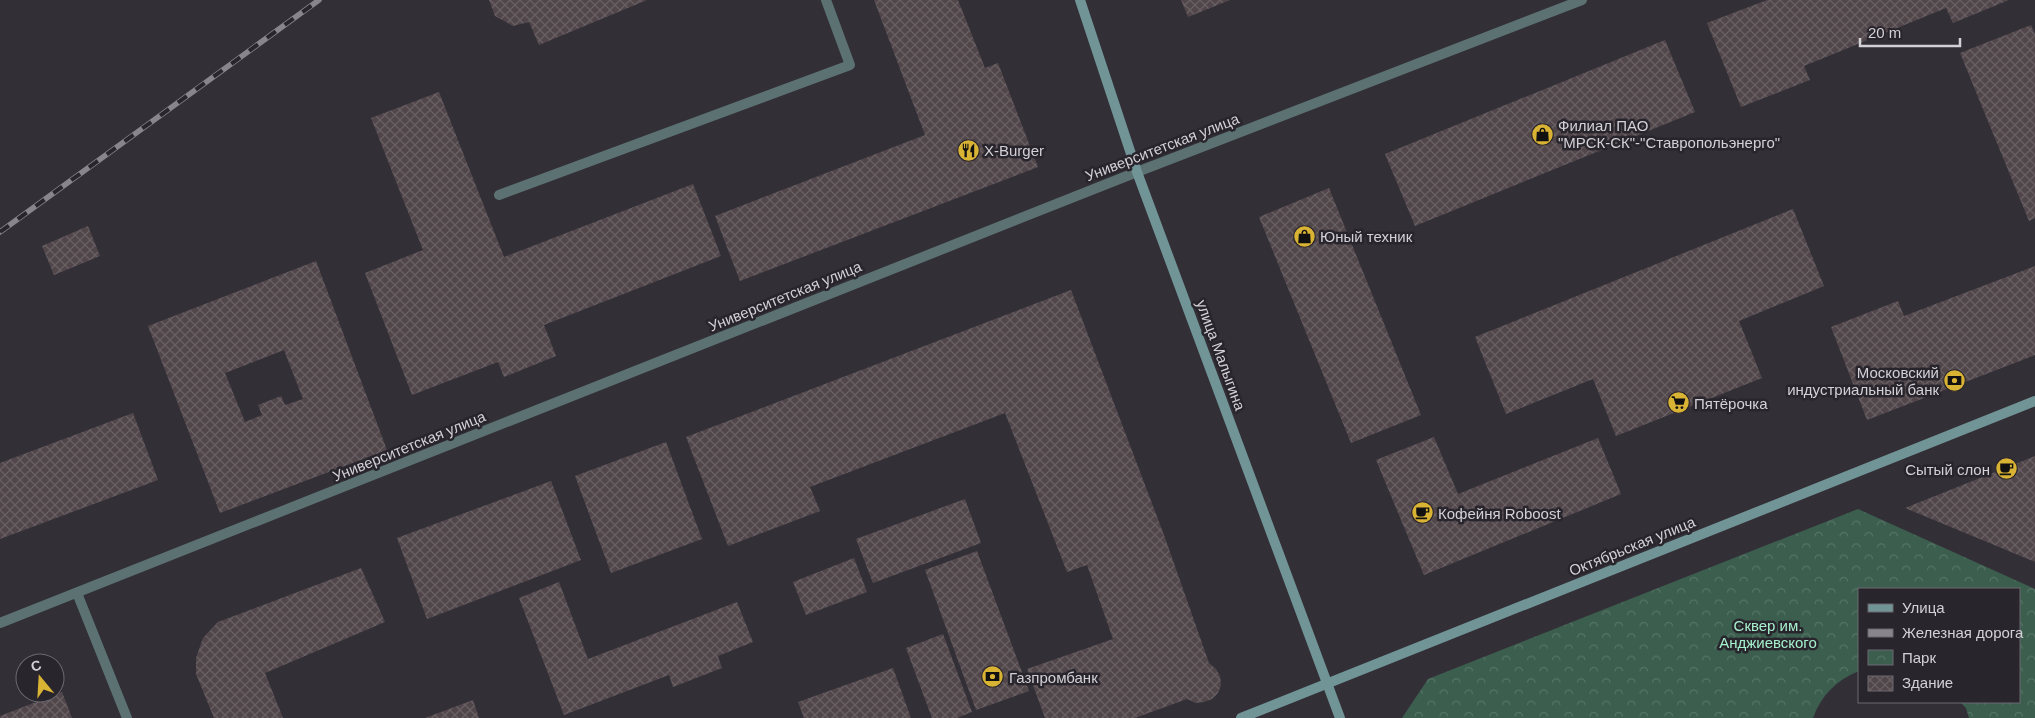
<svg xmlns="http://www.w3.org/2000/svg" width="2035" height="718" font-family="Helvetica,sans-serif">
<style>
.park{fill:url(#park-crowns)}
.building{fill:url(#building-cross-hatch);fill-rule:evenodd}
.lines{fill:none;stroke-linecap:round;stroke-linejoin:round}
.lane{stroke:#5b7172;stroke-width:10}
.street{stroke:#5b7172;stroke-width:10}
.secondary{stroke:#719597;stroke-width:10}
.rail-casing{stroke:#88858c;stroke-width:5.5}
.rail{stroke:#29252d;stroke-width:4;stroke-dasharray:11;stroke-linecap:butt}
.labels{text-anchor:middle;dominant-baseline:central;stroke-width:5;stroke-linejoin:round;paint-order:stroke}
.poi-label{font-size:15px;fill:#d3d0d6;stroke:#29252d;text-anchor:start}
.street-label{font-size:15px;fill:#d3d0d6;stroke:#29252d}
.park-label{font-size:15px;fill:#a5f0cd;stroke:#29252d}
</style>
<defs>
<pattern id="park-crowns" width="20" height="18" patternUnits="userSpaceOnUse" patternTransform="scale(1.25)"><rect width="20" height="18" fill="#3b5e4e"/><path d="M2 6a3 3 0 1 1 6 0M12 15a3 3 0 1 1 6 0" fill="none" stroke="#567467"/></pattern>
<pattern id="building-cross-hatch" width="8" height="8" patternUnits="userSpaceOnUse" patternTransform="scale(1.25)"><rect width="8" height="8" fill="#51474b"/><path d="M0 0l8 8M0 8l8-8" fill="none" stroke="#696064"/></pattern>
</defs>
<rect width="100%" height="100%" fill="#332f37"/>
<path class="park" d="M1858 509 2035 589V718H1969L1966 708 1960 702H2019V589H1859V671C1836 680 1821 696 1813 718H1402L1428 679Z"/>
<g class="building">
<path d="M489 0H647L539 45 529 22 513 26 495 16Z"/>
<path d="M874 0H958L985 68 998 63 1038 167 740 281 715 216 925 135Z"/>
<path d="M1181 0H1230L1188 17Z"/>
<path d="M1767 0H2009L1953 23 1946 8 1804 66 1810 80 1741 107 1707 23Z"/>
<path d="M2031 25 2035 34V218L2029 221 1960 53Z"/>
<path d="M1665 40 1695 112 1415 226 1385 154Z"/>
<path d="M439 92 504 257 693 184 721 256 544 325 556 356 504 377 498 362 412 395 365 273 423 250 371 118Z"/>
<path d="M1329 188 1421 415 1351 443 1259 217Z"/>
<path d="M1793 209 1824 286 1739 321 1762 378 1616 436 1593 379 1506 414 1475 337Z"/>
<path d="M88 226 100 256 54 275 42 246Z"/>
<path d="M316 261 387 450 220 513 148 326ZM284 350 303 399 285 405 281 396 258 405 262 415 245 422 225 373Z"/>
<path d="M2035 266V355L1867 420 1831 327 1898 301 1904 316Z"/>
<path d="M1071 290 1164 535 1209 663 1216 669 1220 676 1221 685 1218 693 1212 699 1204 702 1196 703 1187 699 1135 718H1045L1027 669 1113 639 1087 565 1067 572 1005 413 810 487 820 511 728 546 686 437Z"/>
<path d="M133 413 158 480 0 539V463Z"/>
<path d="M1434 437 1458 494 1598 438 1621 494 1424 575 1376 460Z"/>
<path d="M666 442 702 539 611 573 575 476Z"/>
<path d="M2035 456V562L1905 508Z"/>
<path d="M551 481 581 560 427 619 397 538Z"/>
<path d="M965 499 981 543 873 583 856 539Z"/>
<path d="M977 551 1029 691 976 710 925 570Z"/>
<path d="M854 558 867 592 806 615 793 582Z"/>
<path d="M361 568 385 622 265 673 283 718H214L196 674V658L203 638 218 622Z"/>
<path d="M559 582 588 659 737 602 753 642 718 656 722 668 673 687 669 675 564 715 519 598Z"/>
<path d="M943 634 972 712 957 718H932L906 648Z"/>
<path d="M893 668 911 718H804L798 702Z"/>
<path d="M62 692 72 718H0V716Z"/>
<path d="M473 700 479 718H425Z"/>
</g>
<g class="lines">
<path class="lane" d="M499 195 850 65 826 0"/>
<g class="street">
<path d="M77 593 127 718"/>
<path d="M0 623 1137 172 1582 0"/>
</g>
<g class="secondary">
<path d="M1080 0 1137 172 1340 718"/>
<path d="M1241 718 2035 401"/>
</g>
<defs>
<path id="rail" d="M0 232 319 0"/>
</defs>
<use href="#rail" class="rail-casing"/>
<use href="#rail" class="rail"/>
</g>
<defs>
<symbol id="shop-disc" viewBox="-11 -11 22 22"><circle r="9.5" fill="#d9b334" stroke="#29252d"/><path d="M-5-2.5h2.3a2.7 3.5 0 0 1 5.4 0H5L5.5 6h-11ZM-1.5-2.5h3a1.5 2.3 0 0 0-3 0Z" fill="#111"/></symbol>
<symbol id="restaurant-disc" viewBox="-11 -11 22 22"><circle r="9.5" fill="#d9b334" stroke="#29252d"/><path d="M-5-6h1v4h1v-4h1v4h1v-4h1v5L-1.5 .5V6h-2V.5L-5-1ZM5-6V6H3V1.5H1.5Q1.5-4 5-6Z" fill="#111"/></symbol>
<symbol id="bank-disc" viewBox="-11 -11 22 22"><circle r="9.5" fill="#d9b334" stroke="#29252d"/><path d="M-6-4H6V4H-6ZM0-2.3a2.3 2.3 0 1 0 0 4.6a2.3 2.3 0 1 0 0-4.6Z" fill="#111"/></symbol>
<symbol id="supermarket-disc" viewBox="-11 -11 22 22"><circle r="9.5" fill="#d9b334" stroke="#29252d"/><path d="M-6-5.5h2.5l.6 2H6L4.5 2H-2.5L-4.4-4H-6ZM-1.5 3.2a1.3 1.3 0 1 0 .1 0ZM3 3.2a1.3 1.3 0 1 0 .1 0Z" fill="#111"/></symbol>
<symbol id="cafe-disc" viewBox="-11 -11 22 22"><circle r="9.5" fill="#d9b334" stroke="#29252d"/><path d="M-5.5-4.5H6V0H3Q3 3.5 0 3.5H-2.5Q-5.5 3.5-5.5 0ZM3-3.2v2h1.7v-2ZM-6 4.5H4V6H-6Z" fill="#111"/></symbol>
</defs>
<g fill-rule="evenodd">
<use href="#shop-disc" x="1530" y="122" width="25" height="25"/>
<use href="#restaurant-disc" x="956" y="138" width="25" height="25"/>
<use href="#shop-disc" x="1292" y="224" width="25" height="25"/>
<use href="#bank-disc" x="1942" y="368" width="25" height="25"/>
<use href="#supermarket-disc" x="1666" y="390" width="25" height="25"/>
<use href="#cafe-disc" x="1994" y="456" width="25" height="25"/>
<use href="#cafe-disc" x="1410" y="500" width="25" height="25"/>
<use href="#bank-disc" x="980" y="664" width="25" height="25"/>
</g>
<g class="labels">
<g class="poi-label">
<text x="1558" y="125">Филиал ПАО<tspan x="1558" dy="17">"МРСК-СК"-"Ставропольэнерго"</tspan></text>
<text x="984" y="150">X-Burger</text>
<text x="1320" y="236">Юный техник</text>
<text x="1939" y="372" text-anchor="end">Московский<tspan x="1939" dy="17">индустриальный банк</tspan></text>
<text x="1694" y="403">Пятёрочка</text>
<text x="1990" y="469" text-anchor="end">Сытый слон</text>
<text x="1438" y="513">Кофейня Roboost</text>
<text x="1009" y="677">Газпромбанк</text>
</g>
<g class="street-label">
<text transform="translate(1162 147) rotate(-21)">Университетская улица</text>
<text transform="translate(785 296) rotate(-22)">Университетская улица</text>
<text transform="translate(1221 355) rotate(70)">улица Малыгина</text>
<text transform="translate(409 446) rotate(-22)">Университетская улица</text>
<text transform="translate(1632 546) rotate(-22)">Октябрьская улица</text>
</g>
<g class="park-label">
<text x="1768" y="625">Сквер им.<tspan x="1768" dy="17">Анджиевского</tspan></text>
</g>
</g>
<rect x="1858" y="588" width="162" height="115" fill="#29252d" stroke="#6d6971"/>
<rect x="1868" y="604" width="25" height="8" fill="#719597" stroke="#6d6971"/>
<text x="1902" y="613" font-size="15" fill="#d3d0d6">Улица</text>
<rect x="1868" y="629" width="25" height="8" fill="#88858c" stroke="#6d6971"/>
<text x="1902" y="638" font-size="15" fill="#d3d0d6">Железная дорога</text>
<rect x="1868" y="650" width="25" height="15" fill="url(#park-crowns)" stroke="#6d6971"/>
<text x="1902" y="663" font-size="15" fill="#d3d0d6">Парк</text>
<rect x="1868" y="676" width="25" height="15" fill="url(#building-cross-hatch)" stroke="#6d6971"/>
<text x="1902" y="688" font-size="15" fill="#d3d0d6">Здание</text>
<g transform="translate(40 678) rotate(342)"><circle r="24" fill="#29252d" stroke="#6d6971"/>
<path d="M0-4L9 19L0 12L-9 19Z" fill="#d9b334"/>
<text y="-8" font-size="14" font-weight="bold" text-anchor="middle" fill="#d3d0d6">С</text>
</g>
<path d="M1860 38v8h100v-8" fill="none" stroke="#d3d0d6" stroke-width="2.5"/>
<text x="1868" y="38" font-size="15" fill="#d3d0d6" stroke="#29252d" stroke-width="4" paint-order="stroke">20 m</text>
</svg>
